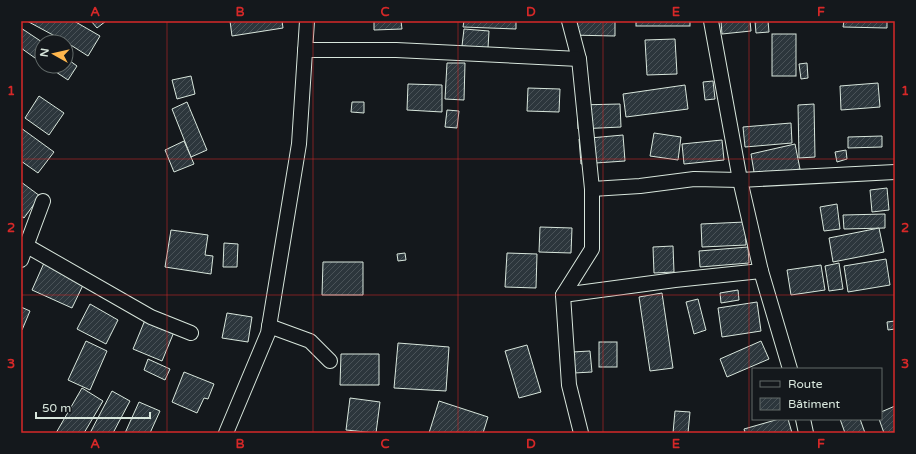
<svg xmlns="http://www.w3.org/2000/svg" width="916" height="454" font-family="'Varela Round',sans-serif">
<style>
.building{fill:url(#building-hatch);stroke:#d8e6dc}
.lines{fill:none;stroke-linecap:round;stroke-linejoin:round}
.street-casing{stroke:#d8e6dc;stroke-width:16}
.street{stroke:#14181c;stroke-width:14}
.grid{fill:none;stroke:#d62828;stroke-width:1;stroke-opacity:0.55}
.neatline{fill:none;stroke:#d62828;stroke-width:1.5}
.grid-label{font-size:13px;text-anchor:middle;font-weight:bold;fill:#d62828}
</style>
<defs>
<pattern id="building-hatch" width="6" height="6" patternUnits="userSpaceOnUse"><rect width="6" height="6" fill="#2c363c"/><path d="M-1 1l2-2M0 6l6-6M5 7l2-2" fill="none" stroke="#4a5358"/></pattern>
</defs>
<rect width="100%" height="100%" fill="#14181c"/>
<g class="building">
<path d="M27 21H74L100 36 88 56 66 42Z"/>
<path d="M91 21H106L97 28Z"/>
<path d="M230 21H282L283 28 232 36Z"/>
<path d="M374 21H401L402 29 374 30Z"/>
<path d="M464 21H516V29L463 27Z"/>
<path d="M570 21H615V36L569 35Z"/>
<rect x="636" y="21" width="54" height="5"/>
<path d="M721 21H750L751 31 722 34Z"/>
<path d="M755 21H768L769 32 756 33Z"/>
<path d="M844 21H887V28L843 27Z"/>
<path d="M21 28 42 42V63L21 48Z"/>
<path d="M464 29 489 31 488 48 462 46Z"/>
<rect x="772" y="34" width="24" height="42"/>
<path d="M675 39 677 74 647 75 645 40Z"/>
<path d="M66 58 77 66 68 80 47 66H66Z"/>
<path d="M447 63H465L464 100 445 99Z"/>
<path d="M807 63 808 78 801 79 799 64Z"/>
<path d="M191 76 195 94 177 99 172 80Z"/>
<path d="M713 81 715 99 705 100 703 82Z"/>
<path d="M878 83 880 107 841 110 840 86Z"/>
<path d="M408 84 442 85V112L407 110Z"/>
<path d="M685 85 688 109 626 117 623 94Z"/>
<path d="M528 88 560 89 559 112 527 111Z"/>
<path d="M39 96 64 113 49 135 25 118Z"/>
<path d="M187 102 207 150 191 157 172 109Z"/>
<path d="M352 102H364V113L351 112Z"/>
<path d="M620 104 621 127 578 129 577 105Z"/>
<path d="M814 104 815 157 799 158 798 105Z"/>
<path d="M447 110 459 111 457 128 445 127Z"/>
<path d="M791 123 792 143 745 147 743 127Z"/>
<path d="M21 128 54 152 38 173 21 161Z"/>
<path d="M654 133 681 137 678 160 650 156Z"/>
<path d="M623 135 625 161 581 164 579 139Z"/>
<path d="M882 136V147L848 148V137Z"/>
<path d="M722 140 724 160 684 164 682 144Z"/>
<path d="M184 141 194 164 174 172 165 150Z"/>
<path d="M795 144 800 169 755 178 751 154Z"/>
<path d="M846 150 847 159 837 162 835 152Z"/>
<path d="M21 182 40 196 24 218 21 216Z"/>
<path d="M887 188 889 210 872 212 870 190Z"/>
<path d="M837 204 840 229 824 231 820 207Z"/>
<path d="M885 214V228L844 229 843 215Z"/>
<path d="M745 222 746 245 702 247 701 224Z"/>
<path d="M540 227 572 228 571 253 539 252Z"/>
<path d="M879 228 884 252 833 262 829 238Z"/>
<path d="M171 230 208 235 205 255 213 256 211 274 165 267Z"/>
<path d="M224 243 238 244 237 267H223Z"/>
<path d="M673 246 674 272 654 273 653 247Z"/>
<path d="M748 247 749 263 700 267 699 251Z"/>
<path d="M405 253 406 260 398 261 397 254Z"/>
<path d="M507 253 537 254 536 288 505 287Z"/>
<path d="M886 259 890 285 848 292 844 266Z"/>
<path d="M323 262H363V295H322Z"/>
<path d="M44 263 84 283 72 308 32 290Z"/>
<path d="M839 263 843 289 829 291 825 266Z"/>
<path d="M821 265 825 290 791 295 787 270Z"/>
<path d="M738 290 739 300 721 303 720 293Z"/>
<path d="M662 293 673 368 650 371 639 297Z"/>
<path d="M698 299 706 330 694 334 686 302Z"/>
<path d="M757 302 761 331 722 337 718 308Z"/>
<path d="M90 304 118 320 106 344 77 329Z"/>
<path d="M21 307 30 311 22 330H21Z"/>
<path d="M227 313 252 317 248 342 222 338Z"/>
<path d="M145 320 174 332 162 361 133 349Z"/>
<path d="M895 321V329L888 330 887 322Z"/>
<path d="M86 341 107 351 90 390 68 380Z"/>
<path d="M761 341 769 359 727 377 720 359Z"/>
<rect x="599" y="342" width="18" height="25"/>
<path d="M398 343 449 347 446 391 394 388Z"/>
<path d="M527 345 541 392 519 398 505 351Z"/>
<path d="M590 351 592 372 574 373 572 352Z"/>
<path d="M341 354H379V385H340Z"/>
<path d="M148 359 170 369 165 380 144 370Z"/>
<path d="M184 372 214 384 208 399 204 398 197 413 172 402Z"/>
<path d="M82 388 103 401 84 433H56Z"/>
<path d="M112 391 130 401 113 433H90Z"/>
<path d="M350 398 380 402 376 433 346 430Z"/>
<path d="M439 401 488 417 483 433H429Z"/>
<path d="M139 402 160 411 150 433H125Z"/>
<path d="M895 406V432L884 433 879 419H881V412Z"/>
<path d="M675 411 690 412 688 433H673Z"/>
<path d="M779 419H788L792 433H745L744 429Z"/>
<path d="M840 419H860L865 433H845Z"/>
</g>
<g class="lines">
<defs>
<g id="street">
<path d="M569 21 579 59 592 189V249L563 295 569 385 581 433"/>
<path d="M711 21 740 180 761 271 790 369"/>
<path d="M305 50H396L579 59"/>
<path d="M592 189 640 186 694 179 740 180 895 172"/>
<path d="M27 246 151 317 191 333"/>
<path d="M21 260 43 201"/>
<path d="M563 295 675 280 761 271"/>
<path d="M269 326 310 341 330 361"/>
<path d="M803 419 806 433"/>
<path d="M226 433 268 333 299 144 307 21"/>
</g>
</defs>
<use href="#street" class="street-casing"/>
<use href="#street" class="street"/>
</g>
<path class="grid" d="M167 21V433M313 21V433M458 21V433M603 21V433M749 21V433M21 159H895M21 295H895"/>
<rect width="916" height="454" fill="none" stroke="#14181c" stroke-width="44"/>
<rect x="752" y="368" width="130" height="52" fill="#14181c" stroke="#626a69"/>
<rect x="760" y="381" width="20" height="6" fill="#14181c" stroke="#626a69"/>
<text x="788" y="388" font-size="12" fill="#d8e6dc">Route</text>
<rect x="760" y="398" width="20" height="12" fill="url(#building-hatch)" stroke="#626a69"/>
<text x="788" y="408" font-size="12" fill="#d8e6dc">Bâtiment</text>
<g transform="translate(54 54) rotate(278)"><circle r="19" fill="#14181c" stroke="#626a69"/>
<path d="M0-3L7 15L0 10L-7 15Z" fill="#ffb74d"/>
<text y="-6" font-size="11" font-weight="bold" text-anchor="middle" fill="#d8e6dc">N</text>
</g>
<path d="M36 412v6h114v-6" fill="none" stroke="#d8e6dc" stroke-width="2"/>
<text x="42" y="412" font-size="12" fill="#d8e6dc" stroke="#14181c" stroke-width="3" paint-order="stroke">50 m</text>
<rect x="22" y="22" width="872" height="410" class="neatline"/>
<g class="grid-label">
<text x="95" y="16">A</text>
<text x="240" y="16">B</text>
<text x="385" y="16">C</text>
<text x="531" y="16">D</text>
<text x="676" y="16">E</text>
<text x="821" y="16">F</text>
<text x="11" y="95">1</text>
<text x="905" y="95">1</text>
<text x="11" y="232">2</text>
<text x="905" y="232">2</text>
<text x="11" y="368">3</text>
<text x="905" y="368">3</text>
<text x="95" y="448">A</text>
<text x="240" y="448">B</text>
<text x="385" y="448">C</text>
<text x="531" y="448">D</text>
<text x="676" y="448">E</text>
<text x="821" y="448">F</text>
</g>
</svg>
